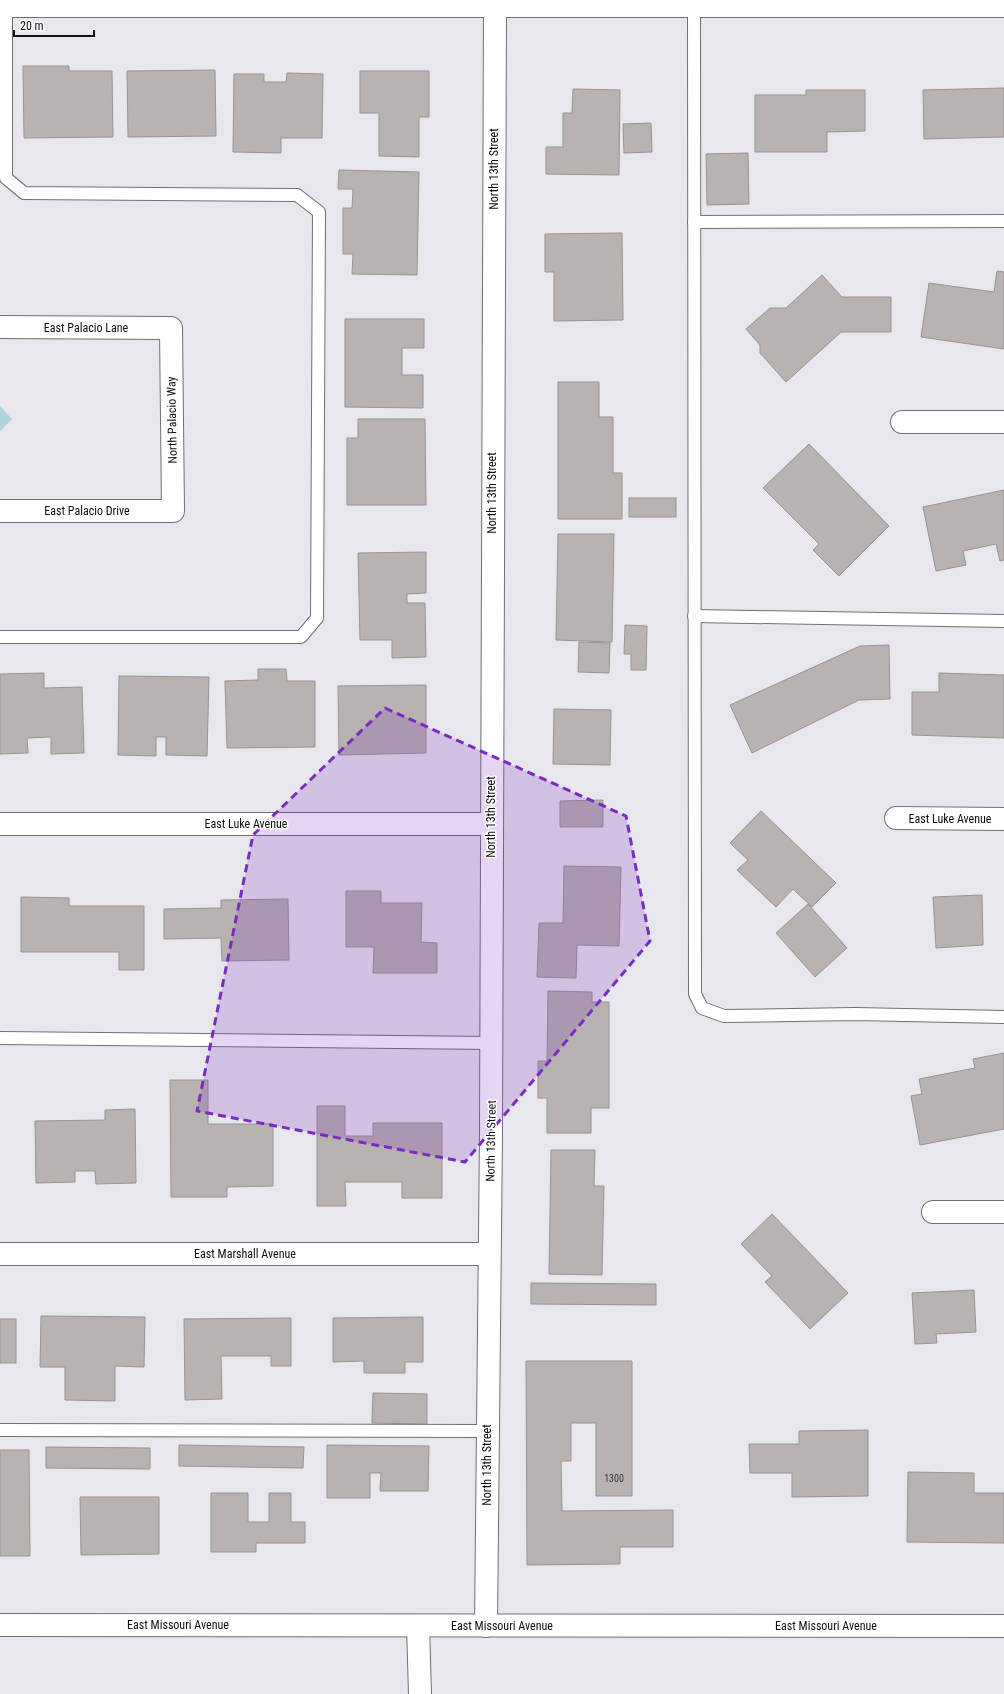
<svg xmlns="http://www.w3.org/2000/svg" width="1004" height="1694" font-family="'Roboto Condensed',sans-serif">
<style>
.water{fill:#afd4dd}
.building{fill:#b8b2b1;stroke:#999392}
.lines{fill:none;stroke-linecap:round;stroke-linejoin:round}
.lane-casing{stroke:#707074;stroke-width:14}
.street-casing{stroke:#707074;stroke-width:24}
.secondary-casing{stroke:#707074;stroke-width:24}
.lane{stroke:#fff;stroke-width:12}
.street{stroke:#fff;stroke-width:22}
.secondary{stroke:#fff;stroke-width:22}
.marked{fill:#7b2cbf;fill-opacity:0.2;stroke:#7b2cbf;stroke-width:3;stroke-dasharray:8 5;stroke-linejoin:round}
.labels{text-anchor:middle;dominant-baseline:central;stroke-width:3;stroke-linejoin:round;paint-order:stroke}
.number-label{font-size:10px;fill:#383738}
.street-label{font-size:12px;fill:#0e0e10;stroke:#fff}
</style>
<rect width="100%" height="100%" fill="#e8e7ed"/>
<path class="water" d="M0 406 12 419 0 431Z"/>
<g class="building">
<path d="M23 66H69V71H112L113 137 24 138Z"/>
<path d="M215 70 216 136 128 137 127 71Z"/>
<path d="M360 71H429V117H419V157L379 156V113H360Z"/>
<path d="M287 73 323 74 322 138H281V153L233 152 234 74H264V82H286Z"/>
<path d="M1004 88V137L924 139 923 90Z"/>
<path d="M573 89 620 90 619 175 546 174V147H563V113H572Z"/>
<path d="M806 90H865V131L827 132V152H755V95H806Z"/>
<path d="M651 123 652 152 624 153 623 124Z"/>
<path d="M748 153 749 204 707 205 706 154Z"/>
<path d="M339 170 419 172 417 275 352 274 353 254H343V208H352L353 189H338Z"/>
<path d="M622 233 623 320 554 321V272H545V234Z"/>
<path d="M997 271 1004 272V349L921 337 929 283 994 292Z"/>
<path d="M822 275 842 297H891V332H841L786 382 760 353V345L746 329 770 308H786Z"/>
<path d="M345 319H424V348H402V375H423V408L345 407Z"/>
<path d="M558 382H599V417H613V473H622V519H558Z"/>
<path d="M358 419H425L426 505H347V438H358Z"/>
<path d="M809 444 889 526 839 576 813 550 819 544 763 488Z"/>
<path d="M1004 490V560L1000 561 996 544 963 551 966 565 936 571 923 507Z"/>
<rect x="629" y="498" width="47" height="19"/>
<path d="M558 534H614L612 642 556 640Z"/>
<path d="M426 552V593L407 594V603H425L426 657 392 658V640H360L358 553Z"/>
<path d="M625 625 647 626 646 670H631V654H624Z"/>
<path d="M579 642 610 643 609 673 578 672Z"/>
<path d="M889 645 890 699 859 700 752 753 730 705 860 646Z"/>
<path d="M258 669H286L287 681H315V747L227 748 225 681 258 680Z"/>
<path d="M44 673V688L82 687 84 753 51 754V737L27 738 28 753 0 754V674Z"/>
<path d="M939 673 1004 675V738L912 735V692H939Z"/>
<path d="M119 676 209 677 207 756 166 755V737H156V756L118 755Z"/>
<path d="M426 685V753L339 755 338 686Z"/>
<path d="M554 709 611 710 610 765 553 764Z"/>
<path d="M603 800V827H560V801Z"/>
<path d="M761 811 836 883 812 907 793 889 776 907 737 870 748 860 730 843Z"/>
<path d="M564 866 621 867 619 946 577 945 576 978 537 977 539 923H563Z"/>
<path d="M346 891H381V903H422L421 942 437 943V973H373L374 947H346Z"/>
<path d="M982 895 983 945 936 948 933 897Z"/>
<path d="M21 897 69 898V906H144V970H119V952H21Z"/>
<path d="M288 899 289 960 222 961 221 938 164 939V909L221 908V900Z"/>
<path d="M808 904 847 948 815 977 776 933Z"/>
<path d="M548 991 592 992V1002H609V1108H591V1133H547V1098H538V1061H547Z"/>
<path d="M1004 1053V1129L920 1145 911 1096 922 1094 919 1079 975 1068 973 1059Z"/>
<path d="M170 1080H208V1124H273V1186L227 1187V1197H171Z"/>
<path d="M317 1106H345V1136H373V1123H442V1198H402V1182H345L346 1206H317Z"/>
<path d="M135 1109 136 1183 96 1184 95 1171H75V1182L36 1183 35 1121 105 1120V1110Z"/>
<path d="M551 1150H595L594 1186H604L602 1275 549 1274Z"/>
<path d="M772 1214 848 1293 810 1329 765 1282 772 1276 741 1244Z"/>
<path d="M531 1283 656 1284V1305L531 1304Z"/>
<path d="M974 1290 976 1332 936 1334 937 1343 915 1344 912 1293Z"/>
<path d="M41 1316 145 1317 144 1367 115 1366V1401L65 1400V1367H40Z"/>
<path d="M423 1317V1362H405V1373H364V1361L333 1362V1318Z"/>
<path d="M291 1318V1366H271V1356H221L222 1399 185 1400 184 1319Z"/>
<rect x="0" y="1319" width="16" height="44"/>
<path d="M526 1361H632V1496H596V1423H571V1461H561L562 1511 673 1510V1547H620V1564L527 1565Z"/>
<path d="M373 1393 427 1394V1424L372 1423Z"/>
<path d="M868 1430V1496L792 1497V1473H750L749 1444H799V1431Z"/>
<path d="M179 1445 304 1447 303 1468 179 1466Z"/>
<path d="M327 1445 429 1446 428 1491H380L381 1473H370V1498H327Z"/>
<path d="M46 1447 150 1448V1469L46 1468Z"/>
<path d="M0 1450H29L30 1556H0Z"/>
<path d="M908 1472 974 1473V1493H1004V1543L907 1542Z"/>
<path d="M211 1493H248V1522H269V1493H291V1522H305V1543H256V1552H211Z"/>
<path d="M80 1497H159V1554L81 1555Z"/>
</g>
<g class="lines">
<defs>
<g id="lane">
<path d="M694 6 695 994 702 1008 724 1016 855 1014 1004 1017"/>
<path d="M694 222 1004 221"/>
<path d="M694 616 1004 621"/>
<path d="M0 637H301L317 618 319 212 297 195 24 193 6 178V1"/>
<path d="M0 1038 492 1043"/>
<path d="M0 1430 487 1431"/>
</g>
<g id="street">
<path d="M0 6H1004"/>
<path d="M0 327 171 328 173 511H0"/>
<path d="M902 422H1004"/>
<path d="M896 818 1004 819"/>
<path d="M0 824H491"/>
<path d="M933 1212H1004"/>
<path d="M0 1254H489"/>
<path d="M418 1626 420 1694"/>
<path d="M486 1626 491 1133 495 7"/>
</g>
<path id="secondary" d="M0 1625 1004 1626"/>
</defs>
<use href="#lane" class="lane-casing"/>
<use href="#street" class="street-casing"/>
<use href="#secondary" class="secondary-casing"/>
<use href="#lane" class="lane"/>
<use href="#street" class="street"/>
<use href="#secondary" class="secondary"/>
</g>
<path class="marked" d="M385 708 626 816 650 941 465 1162 197 1111 253 835Z"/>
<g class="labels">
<g class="number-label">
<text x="614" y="1478">1300</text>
</g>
<g class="street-label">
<text transform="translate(494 169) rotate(-90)">North 13th Street</text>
<text x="86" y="328">East Palacio Lane</text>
<text transform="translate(172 420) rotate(-91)">North Palacio Way</text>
<text transform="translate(492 493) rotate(-90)">North 13th Street</text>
<text x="87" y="511">East Palacio Drive</text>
<text transform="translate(491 817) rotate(-90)">North 13th Street</text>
<text x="950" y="819">East Luke Avenue</text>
<text x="246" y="824">East Luke Avenue</text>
<text transform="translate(491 1141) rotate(-89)">North 13th Street</text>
<text x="245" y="1254">East Marshall Avenue</text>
<text transform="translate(487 1465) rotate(-90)">North 13th Street</text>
<text x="178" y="1625">East Missouri Avenue</text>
<text x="502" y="1626">East Missouri Avenue</text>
<text x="826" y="1626">East Missouri Avenue</text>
</g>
</g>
<path d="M14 30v6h80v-6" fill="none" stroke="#0e0e10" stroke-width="2"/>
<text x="20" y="30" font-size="12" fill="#0e0e10" stroke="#ffffff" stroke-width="3" paint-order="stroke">20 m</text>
</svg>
